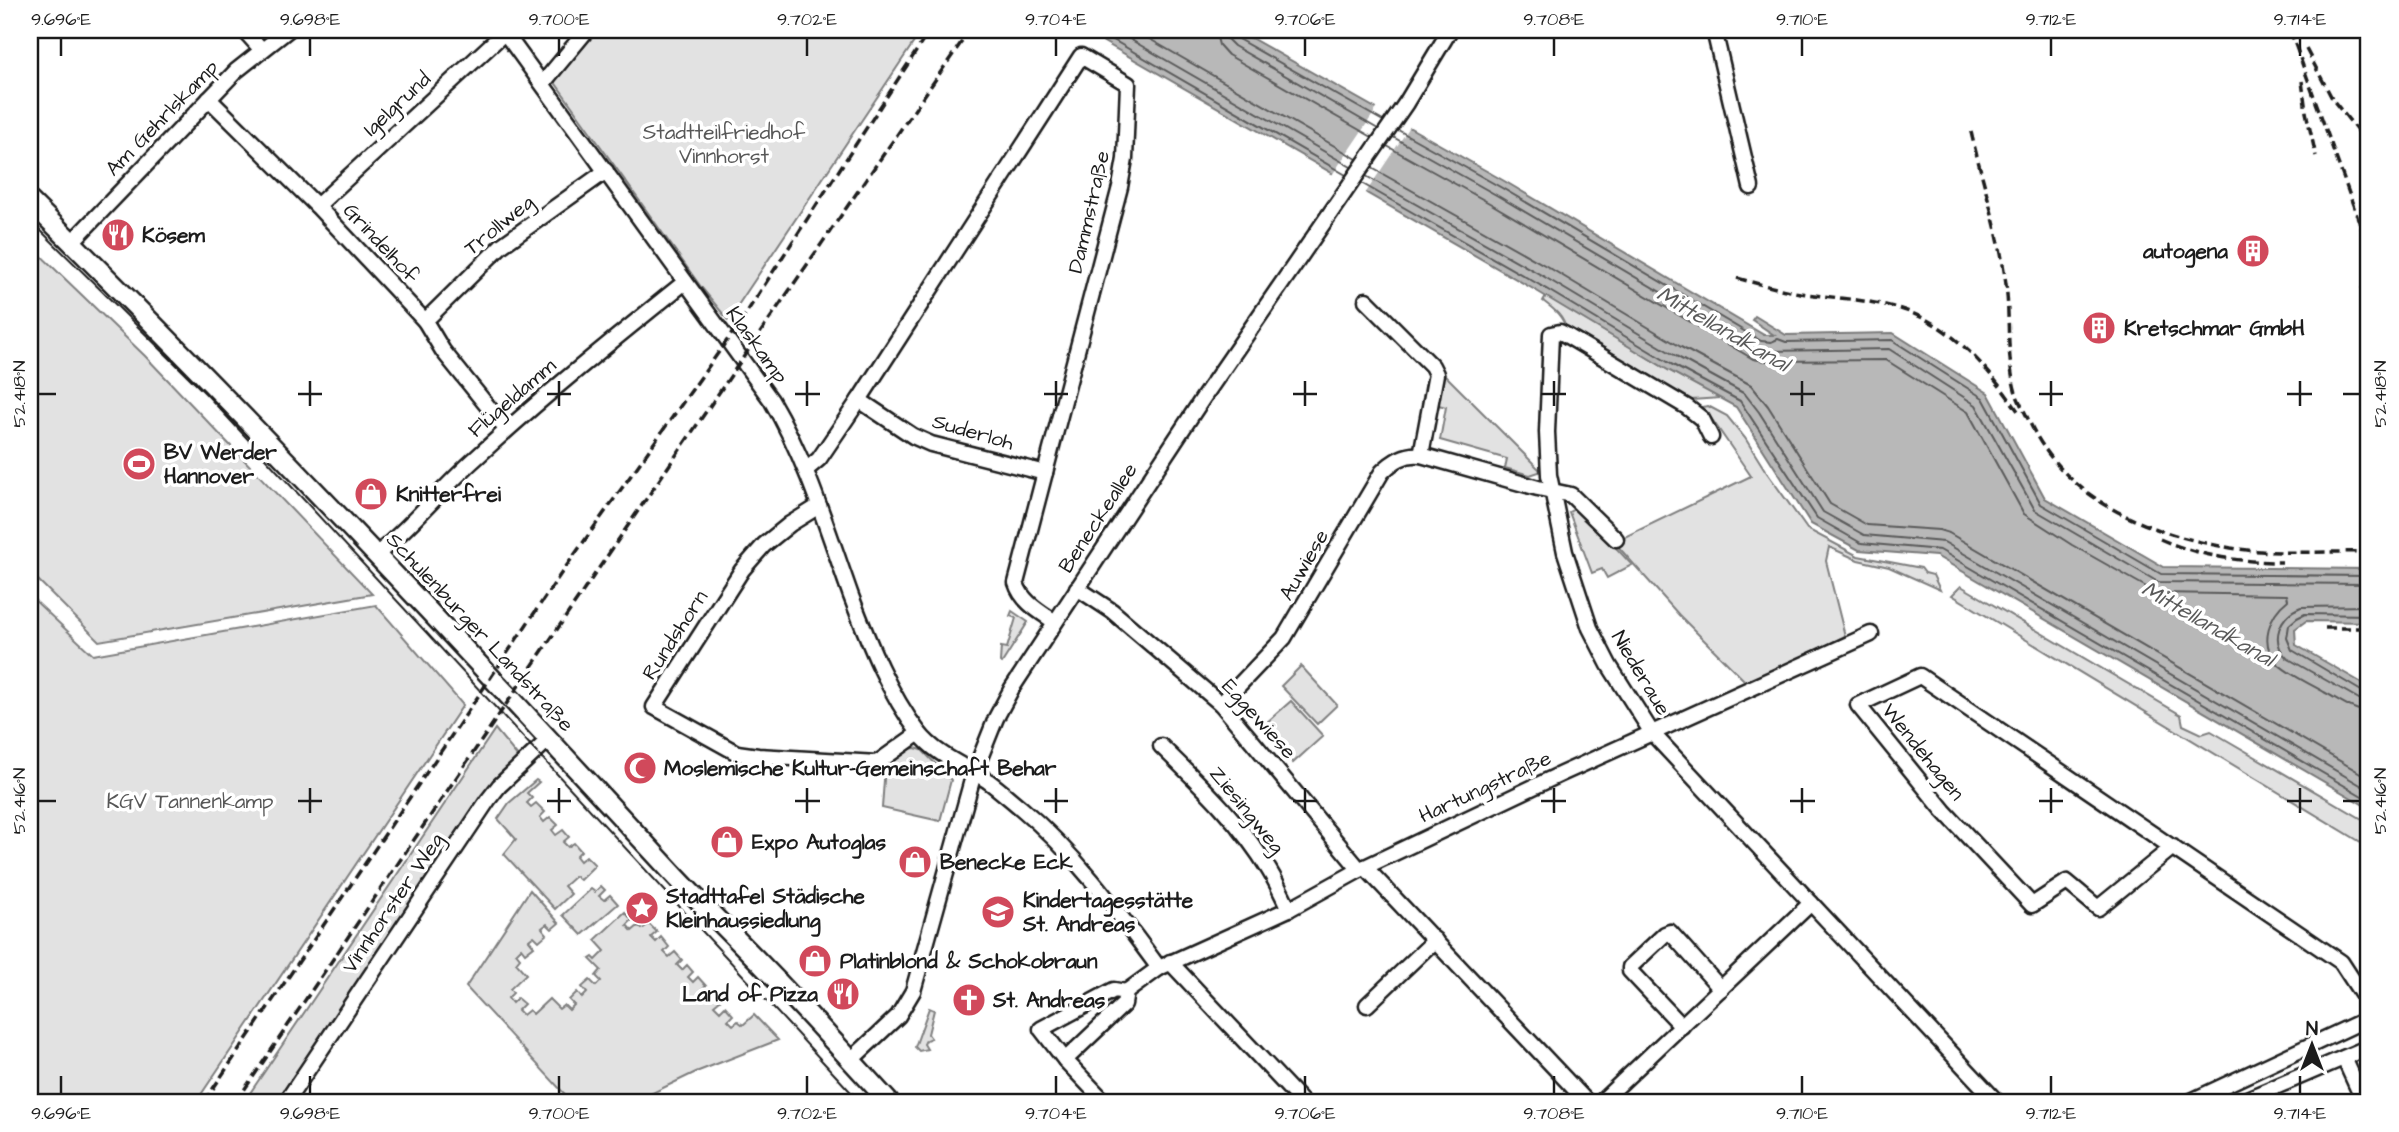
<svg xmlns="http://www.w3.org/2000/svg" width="2399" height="1132" font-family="'Architects Daughter',sans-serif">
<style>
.green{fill:#e2e2e2;stroke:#7f7f7f;stroke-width:2}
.water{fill:#b8b8b8;stroke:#7a7a7a;stroke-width:2}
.pier{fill:#fff}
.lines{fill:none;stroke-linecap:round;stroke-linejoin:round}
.shore{stroke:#5a5a5a;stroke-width:2}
.minor-casing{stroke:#1c1c1c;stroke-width:19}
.major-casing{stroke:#1c1c1c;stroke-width:23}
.minor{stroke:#fff;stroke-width:14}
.major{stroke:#fff;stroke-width:18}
.tram{stroke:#1c1c1c;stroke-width:2}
.rail{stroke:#1c1c1c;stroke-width:3.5;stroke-dasharray:10 5;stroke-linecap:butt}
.ticks{fill:none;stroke:#1c1c1c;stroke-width:2.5}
.labels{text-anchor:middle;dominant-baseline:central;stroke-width:7;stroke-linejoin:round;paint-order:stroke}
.street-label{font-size:21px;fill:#1c1c1c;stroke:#fff}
.park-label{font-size:21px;fill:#575757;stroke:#fff}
.poi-label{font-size:21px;font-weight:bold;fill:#1c1c1c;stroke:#fff;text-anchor:start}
.water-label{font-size:23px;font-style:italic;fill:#5a5a5a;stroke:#fff}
.neatline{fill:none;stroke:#1c1c1c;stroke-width:2.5}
.ticks-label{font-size:18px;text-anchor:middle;fill:#1c1c1c}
</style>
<rect width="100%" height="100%" fill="#fff"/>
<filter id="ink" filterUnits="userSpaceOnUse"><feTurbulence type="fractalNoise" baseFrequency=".0143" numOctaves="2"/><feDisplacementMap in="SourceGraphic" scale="14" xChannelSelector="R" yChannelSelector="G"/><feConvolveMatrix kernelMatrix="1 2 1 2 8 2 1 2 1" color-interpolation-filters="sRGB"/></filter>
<g filter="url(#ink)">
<g class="green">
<path d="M598 30H922L728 320 701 287 554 81Z"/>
<path d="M30 245 145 356 372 594 99 641 30 572Z"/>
<path d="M1546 296 1668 370 1721 398 1691 400 1686 403 1567 331C1563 316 1555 310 1543 301Z"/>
<path d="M1440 370 1540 470 1539 472 1530 475 1505 468 1507 459 1440 440 1446 407 1435 404Z"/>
<path d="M1708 406 1727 416 1745 438 1765 470 1807 529 1858 556 1921 568 1925 573 1933 575 1940 590 1889 567 1858 560 1829 547 1826 561 1845 636 1748 684 1679 615 1614 542 1751 476 1711 418 1694 408Z"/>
<path d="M1578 507 1632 565 1607 578 1602 569 1592 573 1569 512Z"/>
<path d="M1961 586 2181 715 2183 725 2202 734 2211 731 2369 823V847L1952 595Z"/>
<path d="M30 596 93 655 376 605 463 705 196 1102H30Z"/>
<path d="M1012 611 1028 622 1002 663 1000 662 1001 647 1007 648 1016 618 1010 616Z"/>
<path d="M1301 666 1337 705 1317 724 1281 686Z"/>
<path d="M1291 701 1323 736 1293 763 1269 737 1274 732 1266 723Z"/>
<path d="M495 729 523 763 499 786 286 1102H244Z"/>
<path d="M915 748 922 750 951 780 940 821 882 808 885 766 908 749Z"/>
<path d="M536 780 539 782 527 793 532 798 527 803 531 807 536 803 545 812 540 817 544 822 550 817 558 825 552 830 556 835 563 830 569 837 563 842 568 847 574 843 581 851 576 856 580 861 586 856 595 865 580 880 575 876 564 886 571 894 555 909 504 854 516 839 498 819 509 803Z"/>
<path d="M601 886 605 890 599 896 604 900 610 895 618 904 582 935 563 915 591 889 595 892Z"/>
<path d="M530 890 559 923 552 929 547 924 542 928 547 934 539 941 534 936 529 940 534 946 525 953 521 948 516 953 520 958 516 963 526 974 510 989 513 993 508 998 512 1003 517 998 524 1004 518 1010 523 1015 529 1010 533 1014 549 999 559 1009 564 1005 569 1010 574 1005 569 1000 577 992 582 998 587 993 582 987 590 980 596 986 601 981 596 976 601 970 590 959 593 957 596 960 605 951 595 940 625 912 632 920 627 925 632 931 638 926 642 929 649 924 657 932 651 937 656 942 661 937 669 947 664 952 669 957 675 952 682 960 677 965 682 970 687 965 693 972 688 977 693 982 698 977 706 986 701 990 705 996 711 991 720 1000 714 1005 720 1011 725 1006 733 1015 728 1020 733 1025 738 1021 743 1025 754 1015 778 1040 696 1072 634 1102H572L466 987Z"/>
<path d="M929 1008 934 1010 928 1034 931 1038 926 1040 924 1044 927 1049 919 1051 915 1047Z"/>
</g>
<path class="water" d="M1083 30H1237L1506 182 1764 335H1774L1752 320 1755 316 1786 335 1893 333 1988 393 2045 498 2164 567 2369 569V622L2306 621 2295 629 2296 645 2369 687V808L1936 556 1859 550 1811 524 1736 407 1668 370 1535 290Z"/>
<path class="pier" d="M1378 107 1411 125 1363 197 1330 178Z"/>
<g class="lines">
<g class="shore">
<path d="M1096 30 1346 175"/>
<path d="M1114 30 1351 167"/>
<path d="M1134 30 1357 159"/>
<path d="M1215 30 1219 45 1228 55 1372 137"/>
<path d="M1226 30 1227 39 1234 46 1378 129"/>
<path d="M1235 30 1238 39 1383 121"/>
<path d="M1398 130 1502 188 1761 341 1771 342 1778 339 1786 342 1892 340 1983 398 2041 504 2161 574 2369 576"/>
<path d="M1393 137 1498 196 1757 349 1770 351 1889 349 1976 405 2035 510 2158 582 2369 584"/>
<path d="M1387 146 1493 205 1753 359 1765 361 1886 360 1968 412 2024 514 2072 545 2157 593 2287 595 2288 600C2270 614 2258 642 2277 663 2289 675 2309 683 2324 692 2338 699 2353 711 2369 712"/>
<path d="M1372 168 1548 267 1681 347 1751 385 1768 406 1830 504 1867 525 1939 530 1949 533 2369 778"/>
<path d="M1366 176 1543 276 1676 356 1745 394 1759 412 1823 512 1864 535 1944 542 2369 790"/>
<path d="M1361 183 1538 284 1671 364 1740 401 1817 518 1861 543 1940 550 2369 800"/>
<path d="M2369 606 2301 607C2280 615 2269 640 2287 658L2359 699 2369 701"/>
<path d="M2369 615 2305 614 2297 618 2289 625 2287 638 2292 650 2363 692H2369"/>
</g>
<defs>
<g id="minor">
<path d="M244 30 261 49"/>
<path d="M503 30 771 400C807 461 827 529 851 596 869 643 888 692 919 733 937 756 964 765 988 781 999 789 1010 799 1021 808 1075 853 1117 911 1159 968"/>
<path d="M1714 30 1751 187"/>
<path d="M543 83 587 30"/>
<path d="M209 99 317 206 425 321 443 351 506 429"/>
<path d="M317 206 505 32"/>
<path d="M72 242 236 71 288 30"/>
<path d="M1366 300 1432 366 1436 374 1421 455"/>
<path d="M425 321 501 246 606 171"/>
<path d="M859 400 913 436 931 444 1045 473"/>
<path d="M1711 437 1702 419 1687 407 1564 334 1560 332 1551 334 1547 432 1549 475 1565 552 1590 628 1609 665 1652 733 1997 1102"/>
<path d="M806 470 819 459 859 400 1081 56 1128 84 1125 159 1120 187 1016 583C1022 602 1039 611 1055 622"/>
<path d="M819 506 790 524 764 545 742 570 654 707 737 753 758 756 877 763 919 733"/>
<path d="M376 555C412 526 441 489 476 458 543 396 614 339 685 282"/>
<path d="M1077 588 1112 611 1221 704 1360 870"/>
<path d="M1221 704 1284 638 1382 472C1393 461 1405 453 1421 455L1538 488 1571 495 1616 539"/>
<path d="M1161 746C1200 784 1241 823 1269 870 1277 883 1283 896 1289 909"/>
<path d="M2173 847 2098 908 2067 882 2032 905 1944 811 1858 705 1920 676 2341 962 2369 1005"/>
<path d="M1365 867 1587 1102"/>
<path d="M1170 962 1302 1102"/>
<path d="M1126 992 1114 990 1041 1029 1065 1060 1124 1004 1126 992 1159 968 1289 909 1365 867 1561 774 1871 634"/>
<path d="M1367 1005 1435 940"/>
<path d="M1682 1026 1630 971V967L1665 934 1670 932 1721 989"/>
<path d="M2344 1058 2364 1102"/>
<path d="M851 1060 898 1016 913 991 974 773 996 718 1012 688 1203 398 1406 103 1450 30"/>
<path d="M1065 1060 1105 1102"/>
<path d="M164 1102 165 1101"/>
<path d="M286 1102 488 800 499 786 549 739"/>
<path d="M1601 1102 1811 903"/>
<path d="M2189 1102 2369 1018"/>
<path d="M2240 1102 2369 1047"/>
</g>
<path id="major" d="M30 201C248 416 458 640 666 866 708 912 754 955 796 1001 827 1034 858 1068 889 1102"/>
</defs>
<use href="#minor" class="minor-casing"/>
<use href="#major" class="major-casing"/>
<use href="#minor" class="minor"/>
<use href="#major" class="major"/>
<path class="tram" d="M30 220 206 394 860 1102"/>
<g class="rail">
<path d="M2290 30 2369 249"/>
<path d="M2306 49 2333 100 2369 145"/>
<path d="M2302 81 2306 112 2316 156"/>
<path d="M1971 132C1982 180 1998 228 2005 277 2011 315 2005 354 2016 393 2019 402 2025 412 2029 421 2066 501 2149 534 2231 548 2276 555 2324 551 2369 552"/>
<path d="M1737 278C1758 284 1779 289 1800 293 1833 298 1865 299 1897 308 1951 323 1987 367 2018 411"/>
<path d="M2362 287 2369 308"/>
<path d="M2160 539C2200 556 2238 562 2282 562"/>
<path d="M2325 628H2369"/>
<path d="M204 1102 560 575 743 318 930 30"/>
<path d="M236 1102C479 744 722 385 970 30"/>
</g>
</g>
</g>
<path class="ticks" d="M61 38V56M310 38V56M559 38V56M807 38V56M1056 38V56M1305 38V56M1554 38V56M1802 38V56M2051 38V56M2300 38V56M310 381V406M559 381V406M807 381V406M1056 381V406M1305 381V406M1554 381V406M1802 381V406M2051 381V406M2300 381V406M38 394H56M298 394H322M547 394H571M795 394H820M1044 394H1068M1293 394H1317M1541 394H1566M1790 394H1815M2039 394H2063M2287 394H2312M2343 394H2360M310 788V813M559 788V813M807 788V813M1056 788V813M1305 788V813M1554 788V813M1802 788V813M2051 788V813M2300 788V813M38 801H56M298 801H322M547 801H571M795 801H820M1044 801H1068M1293 801H1317M1541 801H1566M1790 801H1815M2039 801H2063M2287 801H2312M2343 801H2360M61 1076V1094M310 1076V1094M559 1076V1094M807 1076V1094M1056 1076V1094M1305 1076V1094M1554 1076V1094M1802 1076V1094M2051 1076V1094M2300 1076V1094"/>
<defs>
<symbol id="restaurant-disc" viewBox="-11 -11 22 22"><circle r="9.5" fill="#d1495b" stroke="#fff"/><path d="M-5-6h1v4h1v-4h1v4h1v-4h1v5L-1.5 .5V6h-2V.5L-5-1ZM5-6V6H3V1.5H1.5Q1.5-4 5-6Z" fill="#fff"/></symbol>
<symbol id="building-disc" viewBox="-11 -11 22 22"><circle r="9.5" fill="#d1495b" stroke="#fff"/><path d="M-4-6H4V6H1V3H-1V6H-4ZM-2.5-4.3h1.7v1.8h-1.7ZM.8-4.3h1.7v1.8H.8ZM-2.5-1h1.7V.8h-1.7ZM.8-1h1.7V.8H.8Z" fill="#fff"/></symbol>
<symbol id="stadium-disc" viewBox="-11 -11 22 22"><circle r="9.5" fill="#d1495b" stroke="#fff"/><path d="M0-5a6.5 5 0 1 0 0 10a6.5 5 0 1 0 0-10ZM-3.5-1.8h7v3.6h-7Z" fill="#fff"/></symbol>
<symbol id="shop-disc" viewBox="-11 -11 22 22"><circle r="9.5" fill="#d1495b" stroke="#fff"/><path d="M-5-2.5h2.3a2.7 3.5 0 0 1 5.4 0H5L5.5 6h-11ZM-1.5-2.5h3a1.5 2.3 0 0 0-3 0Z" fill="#fff"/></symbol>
<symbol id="mosque-disc" viewBox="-11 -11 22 22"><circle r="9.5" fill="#d1495b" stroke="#fff"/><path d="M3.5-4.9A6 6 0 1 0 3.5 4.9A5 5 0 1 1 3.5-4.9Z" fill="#fff"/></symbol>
<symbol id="sight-disc" viewBox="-11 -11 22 22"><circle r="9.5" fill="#d1495b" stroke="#fff"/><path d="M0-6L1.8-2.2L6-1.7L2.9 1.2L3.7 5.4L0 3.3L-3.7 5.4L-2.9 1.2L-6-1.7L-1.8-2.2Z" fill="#fff"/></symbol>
<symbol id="school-disc" viewBox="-11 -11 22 22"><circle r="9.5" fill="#d1495b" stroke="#fff"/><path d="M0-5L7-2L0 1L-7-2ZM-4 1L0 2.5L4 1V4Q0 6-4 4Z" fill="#fff"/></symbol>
<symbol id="church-disc" viewBox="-11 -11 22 22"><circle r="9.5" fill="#d1495b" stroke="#fff"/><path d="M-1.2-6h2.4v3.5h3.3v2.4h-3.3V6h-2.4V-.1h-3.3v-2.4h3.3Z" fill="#fff"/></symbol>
</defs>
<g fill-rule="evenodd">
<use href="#restaurant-disc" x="99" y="216" width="38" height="38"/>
<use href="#building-disc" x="2234" y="232" width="38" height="38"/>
<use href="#building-disc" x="2080" y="309" width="38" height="38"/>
<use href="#stadium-disc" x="120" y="445" width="38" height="38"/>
<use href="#shop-disc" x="352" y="475" width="38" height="38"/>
<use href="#mosque-disc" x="621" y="749" width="38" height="38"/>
<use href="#shop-disc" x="708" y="823" width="38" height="38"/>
<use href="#shop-disc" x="896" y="843" width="38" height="38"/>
<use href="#sight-disc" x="623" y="889" width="38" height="38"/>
<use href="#school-disc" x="979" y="893" width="38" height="38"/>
<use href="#shop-disc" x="796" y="942" width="38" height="38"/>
<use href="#restaurant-disc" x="824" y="975" width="38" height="38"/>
<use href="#church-disc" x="950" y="981" width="38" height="38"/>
</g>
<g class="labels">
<g class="street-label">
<text transform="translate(397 104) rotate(-43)">Igelgrund</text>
<text transform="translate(162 118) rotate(-46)">Am Gehrlskamp</text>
<text transform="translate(1089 212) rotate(-77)">Dammstraße</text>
<text transform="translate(499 225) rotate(-39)">Trollweg</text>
<text transform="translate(381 243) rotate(47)">Grindelhof</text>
<text transform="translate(757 345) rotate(54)">Klaskamp</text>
<text transform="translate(512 398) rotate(-41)">Flügeldamm</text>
<text transform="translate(973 432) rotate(16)">Suderloh</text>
<text transform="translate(1098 518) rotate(-57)">Beneckeallee</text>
<text transform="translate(1304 565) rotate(-60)">Auwiese</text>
<text transform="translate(480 632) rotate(47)">Schulenburger Landstraße</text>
<text transform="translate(675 635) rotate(-57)">Rundshorn</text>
<text transform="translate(1641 673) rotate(59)">Niederaue</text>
<text transform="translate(1259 719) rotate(48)">Eggewiese</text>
<text transform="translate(1923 752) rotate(51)">Wendehagen</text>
<text transform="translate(1485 787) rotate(-25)">Hartungstraße</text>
<text transform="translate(1247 810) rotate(51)">Ziesingweg</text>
<text transform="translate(393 903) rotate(-56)">Vinnhorster Weg</text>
</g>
<g class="park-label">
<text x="724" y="132">Stadtteilfriedhof<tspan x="724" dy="24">Vinnhorst</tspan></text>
<text x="190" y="801">KGV Tannenkamp</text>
</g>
<g class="poi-label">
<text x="142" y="235">Kösem</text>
<text x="2228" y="251" text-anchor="end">autogena</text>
<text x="2124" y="328">Kretschmar GmbH</text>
<text x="164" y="452">BV Werder<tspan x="164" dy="24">Hannover</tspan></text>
<text x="396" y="494">Knitterfrei</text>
<text x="664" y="768">Moslemische Kultur-Gemeinschaft Behar</text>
<text x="752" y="842">Expo Autoglas</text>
<text x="940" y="862">Benecke Eck</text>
<text x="666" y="896">Stadttafel Städische<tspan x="666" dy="24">Kleinhaussiedlung</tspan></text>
<text x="1023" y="900">Kindertagesstätte<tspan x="1023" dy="24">St. Andreas</tspan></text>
<text x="840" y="961">Platinblond &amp; Schokobraun</text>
<text x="818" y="994" text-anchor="end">Land of Pizza</text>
<text x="993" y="1000">St. Andreas</text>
</g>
<g class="water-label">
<text transform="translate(1723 329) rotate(30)">Mittellandkanal</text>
<text transform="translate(2208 624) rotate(30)">Mittellandkanal</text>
</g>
</g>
<rect width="2399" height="1132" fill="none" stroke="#fff" stroke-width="77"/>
<g transform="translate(2312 1045)" stroke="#ffffff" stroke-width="5" paint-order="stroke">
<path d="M0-5L12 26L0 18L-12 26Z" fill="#1c1c1c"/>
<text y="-10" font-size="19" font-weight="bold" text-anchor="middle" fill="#1c1c1c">N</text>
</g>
<rect x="38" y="38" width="2322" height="1056" class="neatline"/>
<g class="ticks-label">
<text x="61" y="25">9.696°E</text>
<text x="310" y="25">9.698°E</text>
<text x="559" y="25">9.700°E</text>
<text x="807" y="25">9.702°E</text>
<text x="1056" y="25">9.704°E</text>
<text x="1305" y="25">9.706°E</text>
<text x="1554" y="25">9.708°E</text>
<text x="1802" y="25">9.710°E</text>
<text x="2051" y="25">9.712°E</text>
<text x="2300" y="25">9.714°E</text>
<text transform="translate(19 394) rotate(-90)" y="6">52.418°N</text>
<text transform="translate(2380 394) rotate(-90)" y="6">52.418°N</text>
<text transform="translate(19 801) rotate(-90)" y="6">52.416°N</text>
<text transform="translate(2380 801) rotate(-90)" y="6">52.416°N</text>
<text x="61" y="1119">9.696°E</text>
<text x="310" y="1119">9.698°E</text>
<text x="559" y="1119">9.700°E</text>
<text x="807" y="1119">9.702°E</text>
<text x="1056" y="1119">9.704°E</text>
<text x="1305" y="1119">9.706°E</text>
<text x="1554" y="1119">9.708°E</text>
<text x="1802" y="1119">9.710°E</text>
<text x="2051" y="1119">9.712°E</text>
<text x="2300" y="1119">9.714°E</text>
</g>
</svg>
